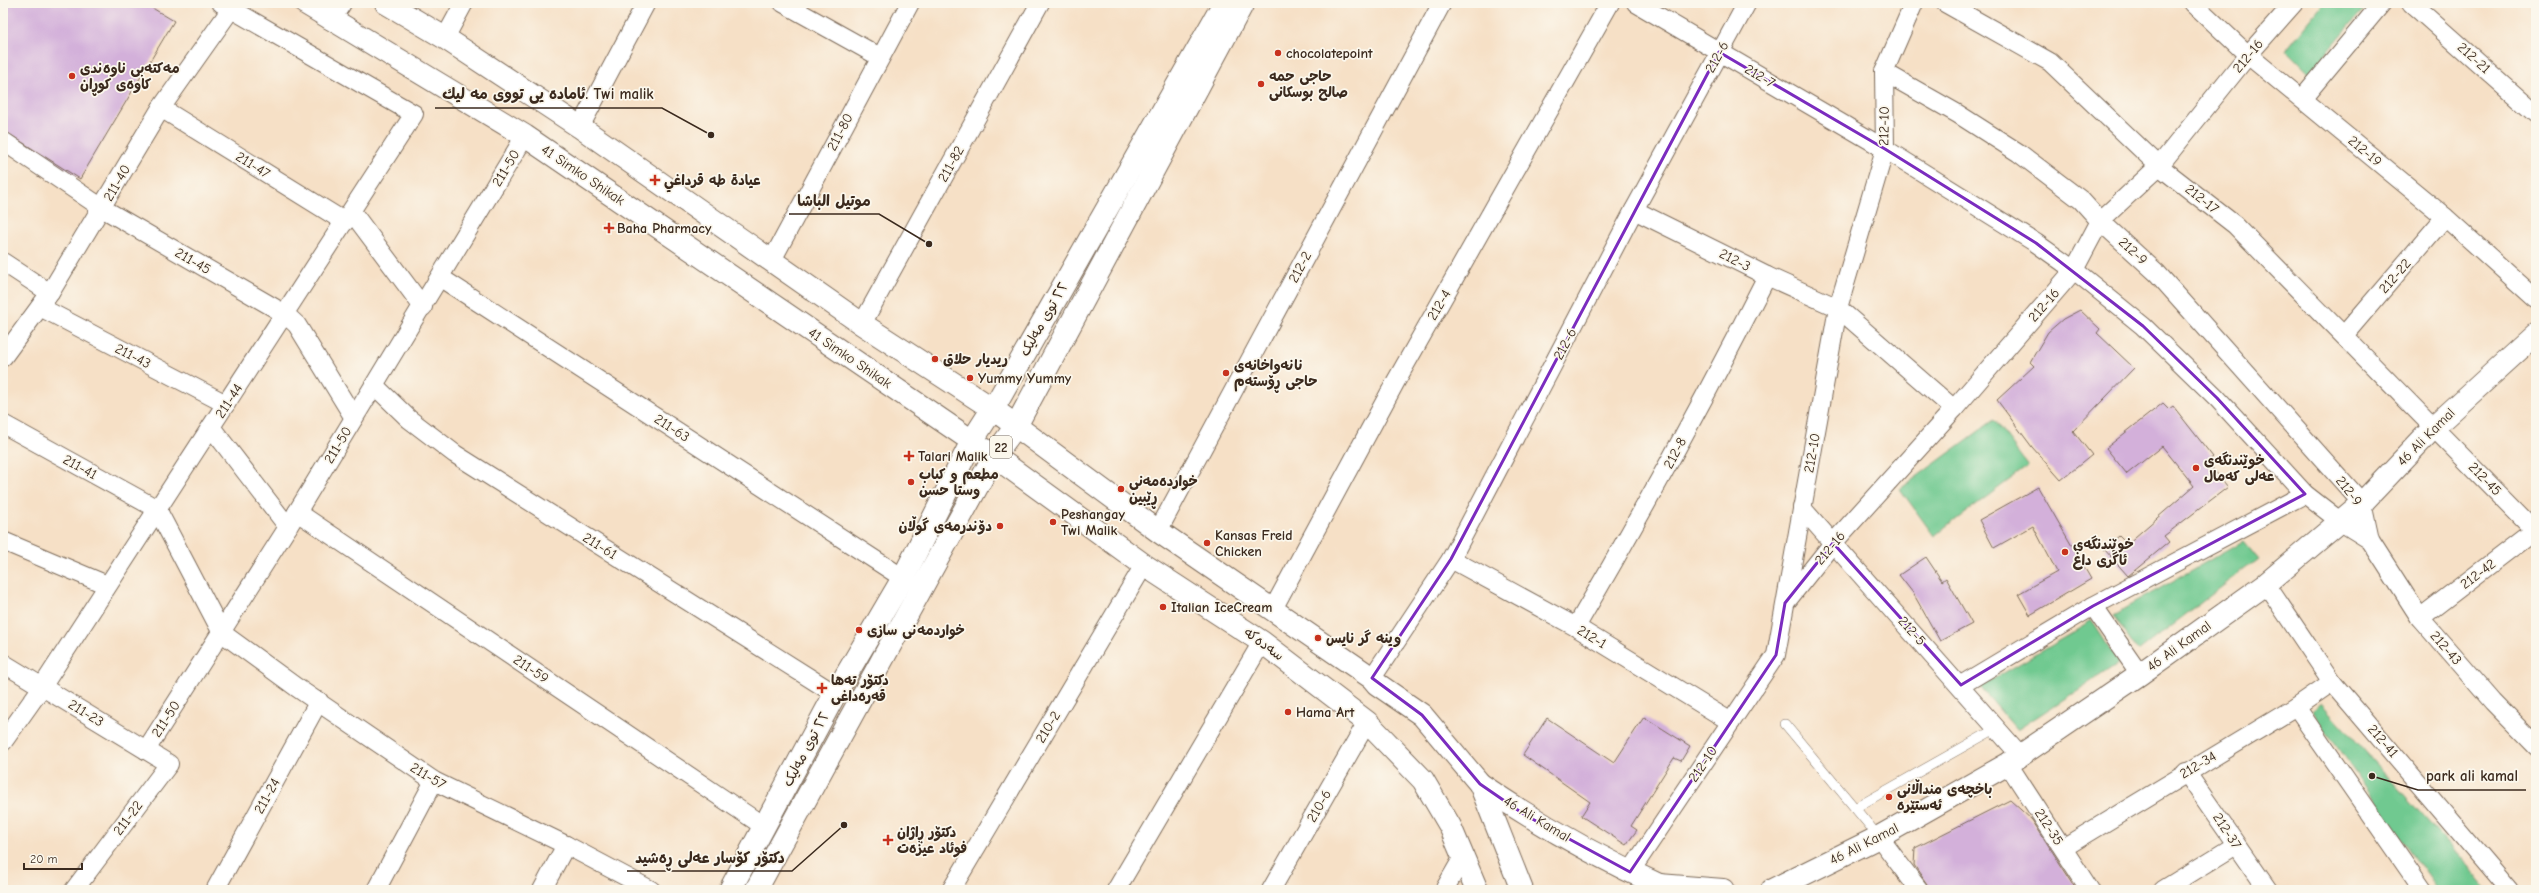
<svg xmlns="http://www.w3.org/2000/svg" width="2539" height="893" font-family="'Comic Neue','Playpen Sans Arabic',sans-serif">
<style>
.green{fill:#6fc990;stroke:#557a57}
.building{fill:#d3b0da}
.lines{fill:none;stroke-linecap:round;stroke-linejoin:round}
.lane-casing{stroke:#7c6a59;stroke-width:10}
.street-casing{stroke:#7c6a59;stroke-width:20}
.secondary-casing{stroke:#7c6a59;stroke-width:24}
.primary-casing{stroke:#7c6a59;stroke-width:24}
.lane{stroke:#fff;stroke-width:9}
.street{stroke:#fff;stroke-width:18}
.secondary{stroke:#fff;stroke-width:22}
.primary{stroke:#fff;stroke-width:22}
.marked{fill:none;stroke:#7b2cbf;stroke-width:3;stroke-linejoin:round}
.poi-dot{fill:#c8321e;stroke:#fbf7ec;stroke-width:1.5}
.labels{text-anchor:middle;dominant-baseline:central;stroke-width:3.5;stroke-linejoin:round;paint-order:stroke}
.shield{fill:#fbf7ec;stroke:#75685c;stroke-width:1}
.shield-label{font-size:13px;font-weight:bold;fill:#3b2a1e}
.poi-label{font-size:14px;font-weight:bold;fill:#3b2a1e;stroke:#fbf7ec;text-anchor:start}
.street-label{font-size:14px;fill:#3b2a1e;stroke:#fbf7ec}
.leader{fill:none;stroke:#3b2a1e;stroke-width:1.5}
.callout-dot{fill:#3b2a1e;stroke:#fbf7ec;stroke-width:1.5}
.callout-label{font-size:15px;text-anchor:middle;font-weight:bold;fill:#3b2a1e;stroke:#fbf7ec;stroke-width:3.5;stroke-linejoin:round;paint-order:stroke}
</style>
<rect width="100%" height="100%" fill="#fbf7ec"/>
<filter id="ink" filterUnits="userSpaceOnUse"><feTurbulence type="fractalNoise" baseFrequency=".025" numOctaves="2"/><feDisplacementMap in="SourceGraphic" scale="8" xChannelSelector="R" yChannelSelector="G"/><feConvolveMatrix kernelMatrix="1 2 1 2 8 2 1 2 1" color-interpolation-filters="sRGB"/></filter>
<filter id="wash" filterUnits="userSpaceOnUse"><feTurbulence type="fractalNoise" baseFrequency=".012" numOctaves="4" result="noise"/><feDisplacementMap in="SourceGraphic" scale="16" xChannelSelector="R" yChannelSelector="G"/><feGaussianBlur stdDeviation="0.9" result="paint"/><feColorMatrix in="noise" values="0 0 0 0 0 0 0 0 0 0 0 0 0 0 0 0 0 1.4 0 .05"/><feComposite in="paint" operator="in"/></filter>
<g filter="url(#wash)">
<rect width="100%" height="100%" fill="#f6e0c6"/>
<g class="green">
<path d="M2324 3H2369L2309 73 2286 50Z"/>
<path d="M1994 420 2028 466 1934 536 1900 489Z"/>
<path d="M2243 541 2258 559 2138 651 2113 615Z"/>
<path d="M2092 621 2119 663 2017 730 1980 687Z"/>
<path d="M2322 703 2475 874 2488 890H2437L2312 711Z"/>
</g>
<g id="blocks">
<g class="building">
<path d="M3 3H144L174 21 80 179 3 130Z"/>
<path d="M2080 310 2100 329 2097 333 2134 368 2073 431 2092 455 2061 480 2032 447 1997 400 2034 366 2030 362 2048 332 2063 319Z"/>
<path d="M2163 403 2169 409 2173 406 2213 457 2207 462 2228 487 2164 536 2169 542 2128 576 2104 549 2119 536 2127 544 2194 486 2162 446 2127 474 2106 448Z"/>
<path d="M2038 487 2091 579 2030 615 2018 594 2057 572 2033 526 1994 548 1979 520Z"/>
<path d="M1926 557 1942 581 1946 578 1972 624 1940 641 1913 593 1899 575Z"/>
<path d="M1644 717 1690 746 1681 761 1674 758 1631 826 1637 830 1626 845 1581 816 1590 802 1523 755 1547 718 1614 763Z"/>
<path d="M2010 800 2032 820 2077 890H1931L1914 865 1915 848Z"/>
</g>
</g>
</g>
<g filter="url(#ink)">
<use href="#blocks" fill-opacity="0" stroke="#7c6a59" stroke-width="1"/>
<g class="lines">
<defs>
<g id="lane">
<path d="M1785 724 1879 837"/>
<path d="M1855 808 1997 728"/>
</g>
<g id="street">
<path d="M783 3 880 57"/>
<path d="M1636 3 1885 149 2036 243 2074 270 2143 326 2217 398 2305 494 2341 522 2370 540"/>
<path d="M1945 3 2050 62 2159 166 2235 225 2536 532"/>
<path d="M2193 3 2248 55 2445 217 2536 299"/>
<path d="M2411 3 2536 114"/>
<path d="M445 38 464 3"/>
<path d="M1884 72 1958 114 2019 153 2081 200 2100 221 2157 273 2362 503 2370 540 2420 618 2493 702 2536 746"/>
<path d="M2302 99 2382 3"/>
<path d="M161 108 345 222"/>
<path d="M580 127 646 3"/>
<path d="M3 141 102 208 285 314 297 325 354 418"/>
<path d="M1634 210 1767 276 1838 308 1954 409"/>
<path d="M352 212 423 307"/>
<path d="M3 262 50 293"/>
<path d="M771 262 910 3"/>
<path d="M441 278 903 578"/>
<path d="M40 307 226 404"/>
<path d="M862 324 1040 3"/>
<path d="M2345 334 2445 217"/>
<path d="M3 357 50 293 161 108 231 9"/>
<path d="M375 386 409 419 455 454 835 694"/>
<path d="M3 424 157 509 222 633 296 687 434 781 566 845 651 890"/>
<path d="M211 427 288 527"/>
<path d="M1802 508 2020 755"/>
<path d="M297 512 765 827"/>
<path d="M1158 531 1442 3"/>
<path d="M3 541 107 585"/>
<path d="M1451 559 1576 627 1731 722"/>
<path d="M2266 584 2332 682 2509 890"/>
<path d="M1786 602 1833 543 1954 409 2074 270 2100 221 2159 166 2248 55 2294 3"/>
<path d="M2093 606 2140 674"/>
<path d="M1273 609 1396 381 1610 3"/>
<path d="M2420 618 2536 529"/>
<path d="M1576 627C1643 512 1707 395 1767 276"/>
<path d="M3 663 169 764 74 890"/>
<path d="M1372 678 1451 559 1634 210 1747 3"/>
<path d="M1961 685 2093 606 2305 494"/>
<path d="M2296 707 2423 890"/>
<path d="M3 742 42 687 414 114 221 3"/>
<path d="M146 750 288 527 525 136"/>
<path d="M2008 764 2090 890"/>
<path d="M2186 772 2268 890"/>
<path d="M1879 837 1919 890"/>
<path d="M2063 848 2296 707 2332 682"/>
<path d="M1630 872 1776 655 1838 308 1885 149 1884 72 1914 3"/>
<path d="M215 890 319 701"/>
<path d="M376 890 434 781"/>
<path d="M542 890 566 845"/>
<path d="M951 890 1144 565"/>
<path d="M1116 890 1262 642"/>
<path d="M1271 890 1367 722"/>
<path d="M1444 890 1463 857"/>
<path d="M2163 890 2236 845"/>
</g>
<g id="secondary">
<path d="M305 3 525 136 994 456 1144 565 1262 642 1367 722 1423 780 1450 826 1477 890"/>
<path d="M386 3 445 38 580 127 862 324 993 409 1158 531 1372 678 1377 684 1422 715 1480 784 1522 890"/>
<path d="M330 18 340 3"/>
<path d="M1480 784C1537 823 1597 857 1659 885"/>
<path d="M1645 889 1659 885 1723 890"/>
<path d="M1772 890 1879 837 2008 764 2140 674 2266 584 2362 503 2435 426 2536 334"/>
</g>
<g id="primary">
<path d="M730 890 835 694 903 578 972 441 1000 397 1224 3"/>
<path d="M756 890 994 456 1016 426 1243 3"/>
</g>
</defs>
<use href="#lane" class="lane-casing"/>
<use href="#street" class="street-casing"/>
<use href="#secondary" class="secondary-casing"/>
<use href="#primary" class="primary-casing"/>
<use href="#lane" class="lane"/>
<use href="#street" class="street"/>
<use href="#secondary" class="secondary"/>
<use href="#primary" class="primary"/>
</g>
</g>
<path class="marked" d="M1719 52 1885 149 2036 243 2143 326 2217 398 2305 494 2093 606 1961 685 1833 543 1785 603 1776 655 1630 872 1525 815 1480 784 1422 715 1372 678 1451 559Z"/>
<g class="poi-dot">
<circle cx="1278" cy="53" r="4"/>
<circle cx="72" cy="76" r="4"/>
<circle cx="1261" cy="84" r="4"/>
<path d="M653 174h4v4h4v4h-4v4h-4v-4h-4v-4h4z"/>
<path d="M607 222h4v4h4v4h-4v4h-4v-4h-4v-4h4z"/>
<circle cx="935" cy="359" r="4"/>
<circle cx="1226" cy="373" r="4"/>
<circle cx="970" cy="378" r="4"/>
<path d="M907 450h4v4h4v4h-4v4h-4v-4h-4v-4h4z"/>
<circle cx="2196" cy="468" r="4"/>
<circle cx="911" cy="482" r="4"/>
<circle cx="1121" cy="489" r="4"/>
<circle cx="1053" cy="522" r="4"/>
<circle cx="1000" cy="526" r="4"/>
<circle cx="1207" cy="543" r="4"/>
<circle cx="2065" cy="552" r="4"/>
<circle cx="1163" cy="607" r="4"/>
<circle cx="859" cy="630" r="4"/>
<circle cx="1318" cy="638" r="4"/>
<path d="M820 682h4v4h4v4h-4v4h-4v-4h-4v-4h4z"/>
<circle cx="1288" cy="712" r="4"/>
<circle cx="1889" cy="797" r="4"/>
<path d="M886 834h4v4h4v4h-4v4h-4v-4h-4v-4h4z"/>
</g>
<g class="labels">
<rect class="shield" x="990" y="436" width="22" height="22" rx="3"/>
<g class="shield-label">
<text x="1001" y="447">22</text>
</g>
<g class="poi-label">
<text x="1286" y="53">chocolatepoint</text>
<text x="80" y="68">مەکتەبی ناوەندی<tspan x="80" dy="16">کاوەی کوڕان</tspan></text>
<text x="1269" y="76">حاجی حمه<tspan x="1269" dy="16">صالح بوسکانی</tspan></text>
<text x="664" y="180">عيادة طه قرداغي</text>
<text x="617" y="228">Baha Pharmacy</text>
<text x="943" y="359">ریدیار حلاق</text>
<text x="1234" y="365">نانە‌واخانە‌ی<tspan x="1234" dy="16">حاجی ڕۆستە‌م</tspan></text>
<text x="978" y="378">Yummy Yummy</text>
<text x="918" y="456">Talari Malik</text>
<text x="2204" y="460">خوێندنگەی<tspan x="2204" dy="16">عەلی کەمال</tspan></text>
<text x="919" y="474">مطعم و کباب<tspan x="919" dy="16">وستا حسن</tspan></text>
<text x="1129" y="481">خواردە‌مە‌نی<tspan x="1129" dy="16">ڕێبین</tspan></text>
<text x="1061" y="514">Peshangay<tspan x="1061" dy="16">Twi Malik</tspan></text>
<text x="992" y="526" text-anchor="end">دۆندرمەی گوڵان</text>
<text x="1215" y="535">Kansas Freid<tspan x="1215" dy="16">Chicken</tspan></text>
<text x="2073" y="544">خوێندنگەی<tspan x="2073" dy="16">ئاگری داغ</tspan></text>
<text x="1171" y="607">Italian IceCream</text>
<text x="867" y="630">خواردمەنی سازی</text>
<text x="1326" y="638">وینه گر نایس</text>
<text x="831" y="680">دکتۆر تەها<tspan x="831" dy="16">قەرەداغی</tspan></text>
<text x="1296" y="712">Hama Art</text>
<text x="1897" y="789">باخچەی منداڵانی<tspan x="1897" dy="16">ئەستێرە</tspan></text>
<text x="897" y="832">دکتۆر ڕاژان<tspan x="897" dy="16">فوئاد عیزەت</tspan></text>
</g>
<g class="street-label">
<text transform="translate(2248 56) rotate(-50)">212-16</text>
<text transform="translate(1717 57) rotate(-61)">212-6</text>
<text transform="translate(2474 58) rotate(42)">212-21</text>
<text transform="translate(1760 76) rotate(30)">212-7</text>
<text transform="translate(1884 126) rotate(-89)">212-10</text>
<text transform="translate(840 132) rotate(-62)">211-80</text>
<text transform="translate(2365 151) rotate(40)">212-19</text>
<text transform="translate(951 164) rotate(-61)">211-82</text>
<text transform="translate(253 165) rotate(32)">211-47</text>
<text transform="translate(506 168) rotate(-59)">211-50</text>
<text transform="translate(583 175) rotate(34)">41 Simko Shikak</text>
<text transform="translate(117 183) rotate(-60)">211-40</text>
<text transform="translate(2202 199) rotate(38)">212-17</text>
<text transform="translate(2133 251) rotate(42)">212-9</text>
<text transform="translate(1735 260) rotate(27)">212-3</text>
<text transform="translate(193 261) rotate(30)">211-45</text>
<text transform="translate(1300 267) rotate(-62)">212-2</text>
<text transform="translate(2395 276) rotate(-49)">212-22</text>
<text transform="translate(1439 305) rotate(-60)">212-4</text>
<text transform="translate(2044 305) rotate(-49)">212-16</text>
<text transform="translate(1044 319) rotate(-60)">٢٢ توی مەلیک</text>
<text transform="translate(1565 344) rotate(-62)">212-6</text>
<text transform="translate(133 356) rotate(27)">211-43</text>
<text transform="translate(850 358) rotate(34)">41 Simko Shikak</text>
<text transform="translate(229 401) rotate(-57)">211-44</text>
<text transform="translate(672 428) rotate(33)">211-63</text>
<text transform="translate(2426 437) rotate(-45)">46 Ali Kamal</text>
<text transform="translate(338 445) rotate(-59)">211-50</text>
<text transform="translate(1675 453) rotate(-62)">212-8</text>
<text transform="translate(1812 453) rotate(-80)">212-10</text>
<text transform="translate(80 467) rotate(29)">211-41</text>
<text transform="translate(2485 479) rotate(46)">212-45</text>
<text transform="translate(2349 491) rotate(52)">212-9</text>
<text transform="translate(600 546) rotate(32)">211-61</text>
<text transform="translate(1830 548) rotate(-50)">212-16</text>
<text transform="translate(2478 574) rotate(-37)">212-42</text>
<text transform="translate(1912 631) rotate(48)">212-5</text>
<text transform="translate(1592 637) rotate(31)">212-1</text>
<text transform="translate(1264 644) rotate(36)">سەدەکە</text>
<text transform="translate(2179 646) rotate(-36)">46 Ali Kamal</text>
<text transform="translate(2446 648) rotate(49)">212-43</text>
<text transform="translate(531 669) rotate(34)">211-59</text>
<text transform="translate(86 713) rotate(32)">211-23</text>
<text transform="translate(166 719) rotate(-57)">211-50</text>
<text transform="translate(1048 727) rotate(-59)">210-2</text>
<text transform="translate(2383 741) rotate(49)">212-41</text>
<text transform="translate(806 749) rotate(-62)">٢٢ توی مەلیک</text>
<text transform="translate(1703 764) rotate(-56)">212-10</text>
<text transform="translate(2198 765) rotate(-31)">212-34</text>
<text transform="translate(428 776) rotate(31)">211-57</text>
<text transform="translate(267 796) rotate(-61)">211-24</text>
<text transform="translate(1319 806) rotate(-60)">210-6</text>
<text transform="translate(128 818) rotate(-53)">211-22</text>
<text transform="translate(1537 819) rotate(31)">46 Ali Kamal</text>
<text transform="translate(2049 827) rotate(57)">212-35</text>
<text transform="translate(2227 831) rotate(57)">212-37</text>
<text transform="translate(1864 844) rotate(-27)">46 Ali Kamal</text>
</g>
</g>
<path class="leader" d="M711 135L662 108H435M929 244L879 214H789M2372 776L2418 790H2526M844 825L792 871H627"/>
<g class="callout-dot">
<circle cx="711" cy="135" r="4"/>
<circle cx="929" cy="244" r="4"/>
<circle cx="2372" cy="776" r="4"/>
<circle cx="844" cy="825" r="4"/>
</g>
<g class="callout-label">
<text x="548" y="99">ئاماده يى تووى مه ليك. Twi malik</text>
<text x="834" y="206">موتيل الباشا</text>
<text x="2472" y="781">park ali kamal</text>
<text x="710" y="863">دکتۆر کۆسار عەلی ڕەشید</text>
</g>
<rect width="2539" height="893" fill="none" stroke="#fbf7ec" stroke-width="16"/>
<path d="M24 863v6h58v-6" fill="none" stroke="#3b2a1e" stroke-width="2"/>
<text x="30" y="863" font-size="12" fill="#3b2a1e" stroke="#fbf7ec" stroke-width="3" paint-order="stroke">20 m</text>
</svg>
